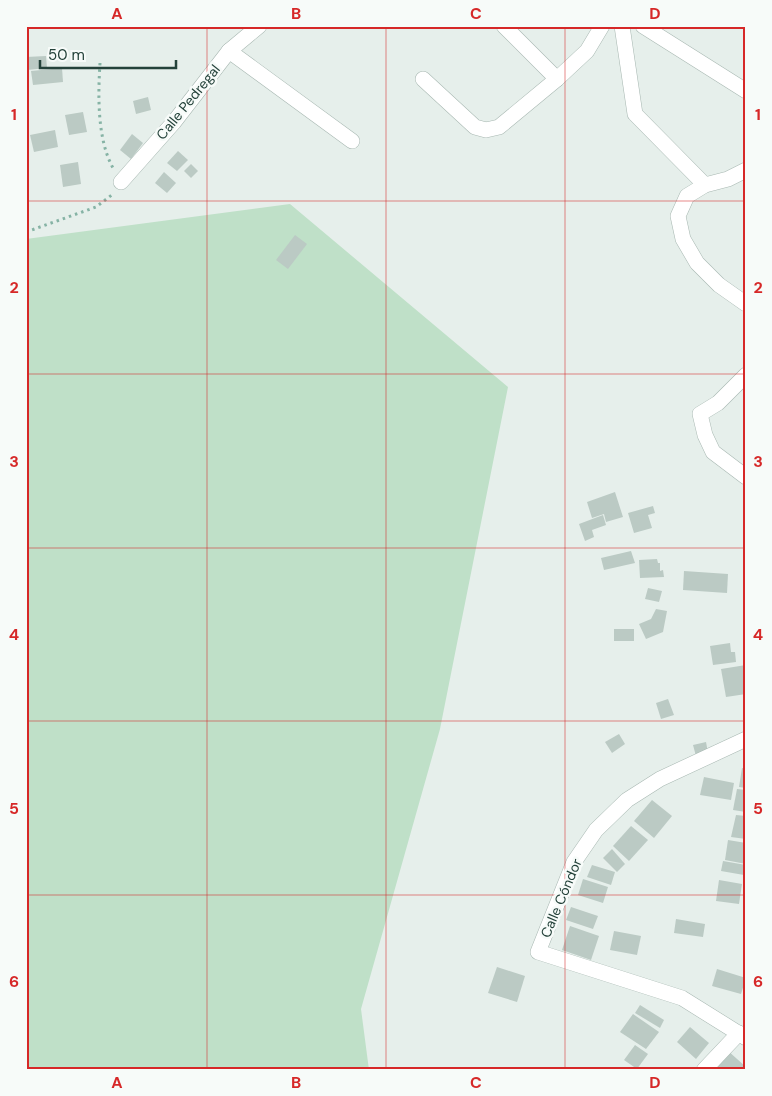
<svg xmlns="http://www.w3.org/2000/svg" width="772" height="1096" font-family="'DM Sans',sans-serif">
<style>
.green{fill:#bfe0c8}
.building{fill:#bbcac4}
.lines{fill:none;stroke-linecap:round;stroke-linejoin:round}
.street-casing{stroke:#a8b8b2;stroke-width:16}
.path{stroke:#86b3a5;stroke-width:3;stroke-dasharray:2.5 4;stroke-linecap:butt}
.street{stroke:#fff;stroke-width:15}
.grid{fill:none;stroke:#d62828;stroke-width:1;stroke-opacity:0.55}
.labels{text-anchor:middle;dominant-baseline:central;stroke-width:5;stroke-linejoin:round;paint-order:stroke}
.street-label{font-size:14px;fill:#24423a;stroke:#f7fbf9}
.neatline{fill:none;stroke:#d62828;stroke-width:2}
.grid-label{font-size:16px;text-anchor:middle;font-weight:bold;fill:#d62828}
</style>
<rect width="100%" height="100%" fill="#e6efeb"/>
<path class="green" d="M290 204 508 387 440 729 361 1009 369 1070H26V239Z"/>
<g class="building">
<path d="M46 56 47 68 27 70 26 57Z"/>
<path d="M62 68 63 82 33 85 31 71Z"/>
<path d="M148 97 151 110 136 114 133 101Z"/>
<path d="M83 112 87 132 69 135 65 115Z"/>
<path d="M55 130 58 147 34 152 30 135Z"/>
<path d="M132 134 143 143 131 159 120 150Z"/>
<path d="M178 151 188 160 177 171 167 163Z"/>
<path d="M78 162 81 184 63 187 60 165Z"/>
<path d="M191 164 198 171 191 178 184 171Z"/>
<path d="M164 172 176 183 167 193 155 183Z"/>
<path d="M295 235 307 244 288 269 276 260Z"/>
<path d="M615 492 623 517 606 522 604 514 592 518 587 502Z"/>
<path d="M653 506 655 513 648 515 652 528 634 533 628 513Z"/>
<path d="M603 515 606 525 592 530 594 537 585 541 579 524Z"/>
<path d="M631 551 635 563 604 570 601 558Z"/>
<path d="M657 559 658 563H660V571L663 570 664 577 640 578 639 560Z"/>
<path d="M684 571 728 574 727 593 683 590Z"/>
<path d="M648 588 662 591 659 602 645 599Z"/>
<path d="M656 609 667 611 663 632 646 639 639 624 651 619Z"/>
<rect x="614" y="629" width="20" height="12"/>
<path d="M730 643 731 652H735L736 662 713 665 710 646Z"/>
<path d="M746 665V694L726 697 721 669Z"/>
<path d="M668 699 674 715 661 719 656 703Z"/>
<path d="M619 734 625 744 612 753 605 742Z"/>
<path d="M706 742 708 753 696 756 693 745Z"/>
<path d="M742 768 746 769V788L739 787Z"/>
<path d="M704 777 734 783 731 800 700 795Z"/>
<path d="M737 789 746 790V812L733 810Z"/>
<path d="M652 800 672 816 654 838 634 821Z"/>
<path d="M736 815 746 816V839L731 837Z"/>
<path d="M631 826 648 840 629 861 613 846Z"/>
<path d="M728 840 746 843V864L725 860Z"/>
<path d="M612 849 625 864 617 872 603 858Z"/>
<path d="M723 861 746 865 744 875 721 871Z"/>
<path d="M592 865 615 872 611 885 587 877Z"/>
<path d="M583 879 608 887 603 903 578 895Z"/>
<path d="M719 880 742 884 739 904 716 901Z"/>
<path d="M571 907 598 916 593 929 566 920Z"/>
<path d="M676 919 705 924 703 937 674 933Z"/>
<path d="M570 926 599 936 591 960 562 950Z"/>
<path d="M614 931 641 936 637 955 610 950Z"/>
<path d="M497 967 525 976 517 1002 488 993Z"/>
<path d="M717 969 746 978 741 994 712 986Z"/>
<path d="M640 1005 664 1020 660 1028 635 1013Z"/>
<path d="M633 1014 659 1032 646 1049 620 1032Z"/>
<path d="M690 1027 709 1043 696 1059 677 1042Z"/>
<path d="M635 1045 648 1054 637 1069 624 1060Z"/>
<path d="M727 1050 746 1067V1070H717L713 1066Z"/>
</g>
<g class="lines">
<defs>
<g id="street">
<path d="M504 26 557 79"/>
<path d="M622 26 635 114 705 185"/>
<path d="M643 26 746 91"/>
<path d="M229 51 352 141"/>
<path d="M423 79 475 127 486 130 499 127 557 79 587 51 602 26"/>
<path d="M746 170 728 179 705 185 687 196 678 216 683 239 697 263 719 285 746 304"/>
<path d="M121 182 174 122 229 51 259 26"/>
<path d="M746 375 718 403 700 414 705 435 713 452 746 477"/>
<path d="M746 739 660 779 627 800 596 830 574 862 538 952 682 998 746 1038"/>
<path d="M704 1070 739 1033"/>
</g>
</defs>
<use href="#street" class="street-casing"/>
<g class="path">
<path d="M100 63C98 95 97 139 113 168"/>
<path d="M26 232 96 207 113 194"/>
</g>
<use href="#street" class="street"/>
</g>
<path class="grid" d="M207 26V1070M386 26V1070M565 26V1070M26 201H746M26 374H746M26 548H746M26 721H746M26 895H746"/>
<g class="labels">
<g class="street-label">
<text transform="translate(188 102) rotate(-51)">Calle Pedregal</text>
<text transform="translate(561 898) rotate(-67)">Calle Cóndor</text>
</g>
</g>
<rect width="772" height="1096" fill="none" stroke="#f7fbf9" stroke-width="55"/>
<path d="M40 60v8h136v-8" fill="none" stroke="#24423a" stroke-width="2.5"/>
<text x="48" y="60" font-size="15" fill="#24423a" stroke="#f7fbf9" stroke-width="4" paint-order="stroke">50 m</text>
<rect x="28" y="28" width="716" height="1040" class="neatline"/>
<g class="grid-label">
<text x="117" y="19">A</text>
<text x="296" y="19">B</text>
<text x="476" y="19">C</text>
<text x="655" y="19">D</text>
<text x="14" y="120">1</text>
<text x="758" y="120">1</text>
<text x="14" y="293">2</text>
<text x="758" y="293">2</text>
<text x="14" y="467">3</text>
<text x="758" y="467">3</text>
<text x="14" y="640">4</text>
<text x="758" y="640">4</text>
<text x="14" y="814">5</text>
<text x="758" y="814">5</text>
<text x="14" y="987">6</text>
<text x="758" y="987">6</text>
<text x="117" y="1088">A</text>
<text x="296" y="1088">B</text>
<text x="476" y="1088">C</text>
<text x="655" y="1088">D</text>
</g>
</svg>
